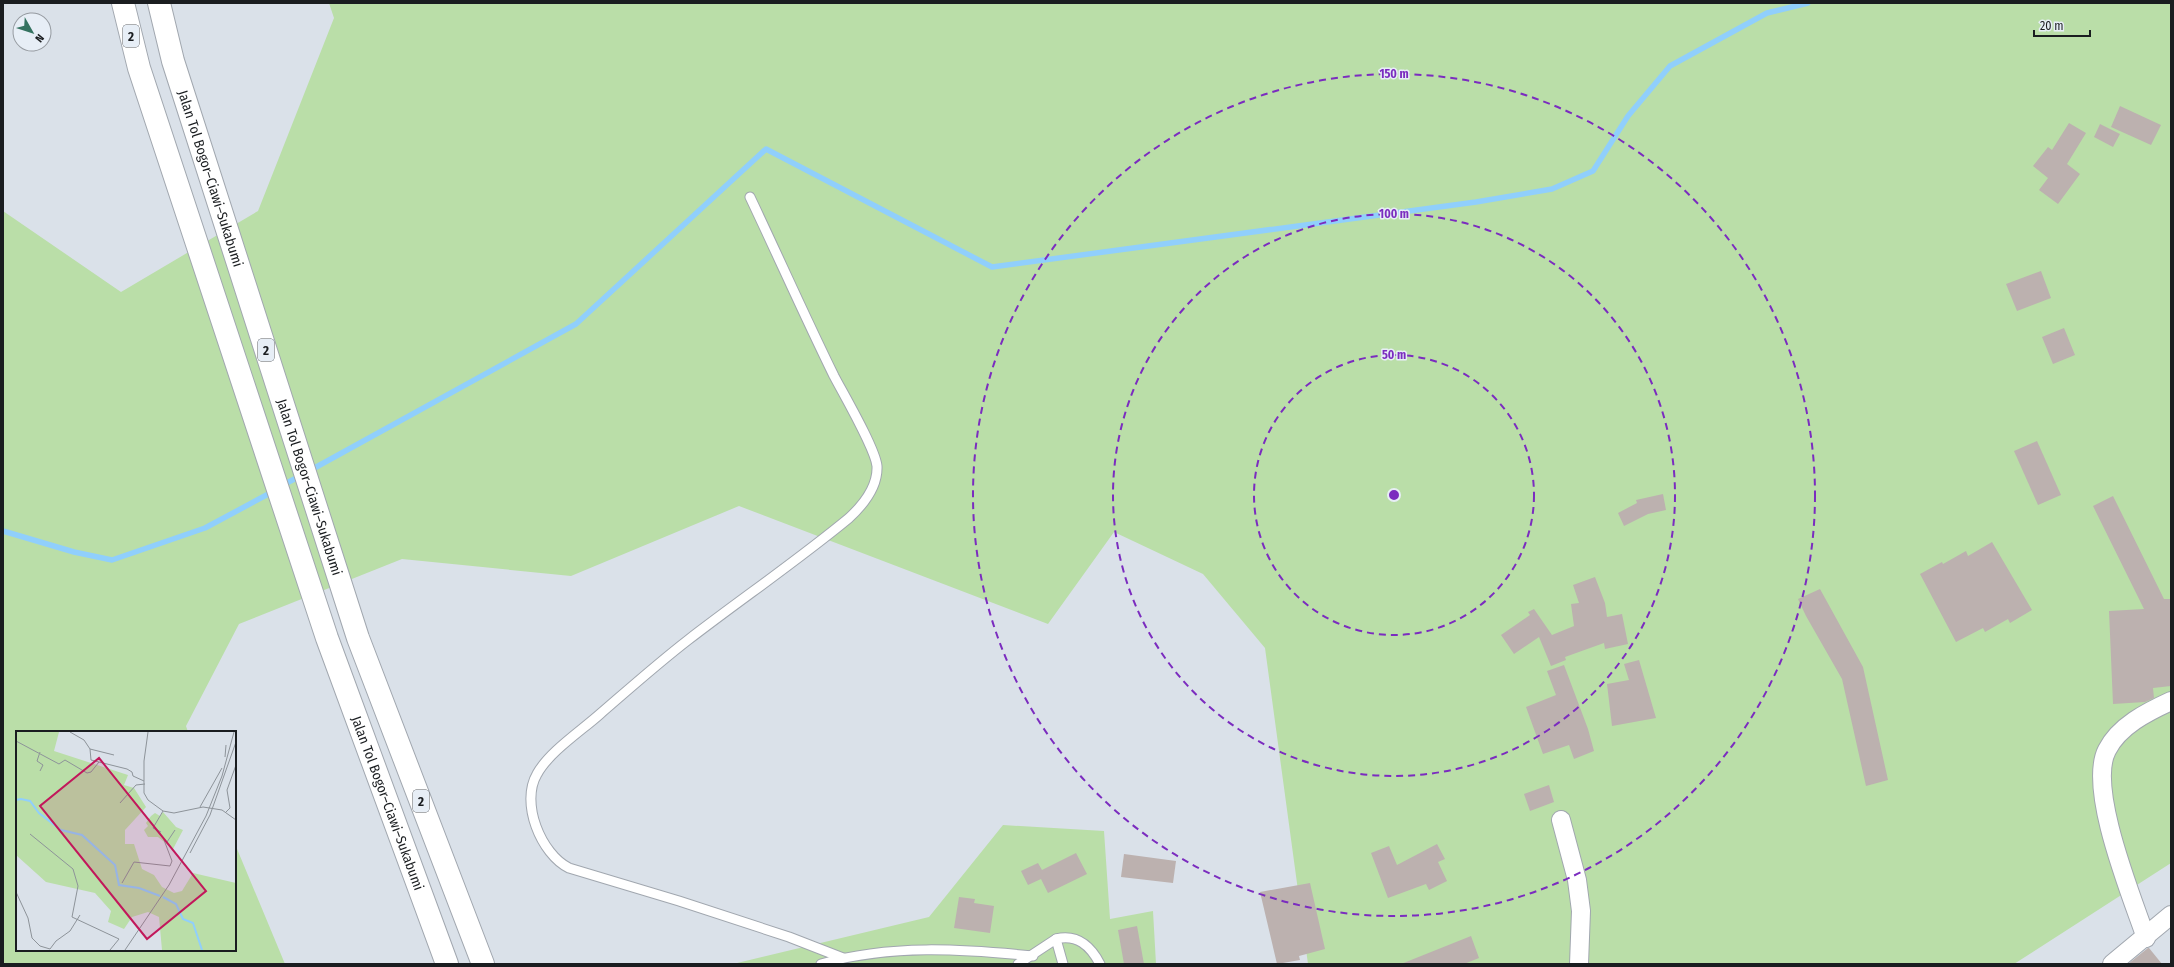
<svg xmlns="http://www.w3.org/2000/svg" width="2174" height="967" font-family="'Fira Sans Condensed',sans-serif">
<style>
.green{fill:#badea8}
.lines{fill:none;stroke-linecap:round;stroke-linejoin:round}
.stream{stroke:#90cffc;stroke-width:5.5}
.building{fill:#bcb1af}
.lane-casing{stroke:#a1a7af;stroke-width:11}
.street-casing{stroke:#a1a7af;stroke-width:20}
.highway-casing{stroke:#a1a7af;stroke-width:24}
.lane{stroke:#fff;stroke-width:9}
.street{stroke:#fff;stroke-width:18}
.highway{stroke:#fff;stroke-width:22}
.ring{fill:none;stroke:#7b2cbf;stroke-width:2;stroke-dasharray:7 5}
.labels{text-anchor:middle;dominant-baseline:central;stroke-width:3;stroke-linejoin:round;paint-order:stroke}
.shield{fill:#e7eef6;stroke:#585c60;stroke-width:1}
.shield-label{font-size:13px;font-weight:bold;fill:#1a1d20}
.street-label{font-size:14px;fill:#1a1d20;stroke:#e7eef6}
.inset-river{fill:none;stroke:#90cffc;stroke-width:2}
.inset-road{fill:none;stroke:#8d9399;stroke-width:1}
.view{fill:#c2185b;fill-opacity:0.15;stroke:#c2185b;stroke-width:2}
.inset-edge{fill:none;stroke:#1a1d20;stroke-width:2}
.centre{fill:#7b2cbf;stroke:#e7eef6;stroke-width:2}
.ring-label{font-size:12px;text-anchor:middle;font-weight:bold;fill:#7b2cbf;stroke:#e7eef6;stroke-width:3;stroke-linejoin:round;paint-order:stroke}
</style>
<rect width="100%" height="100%" fill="#dae1e9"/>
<g class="green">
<path d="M329 3H2171V863L2014 964H1308L1265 648 1203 574 1114 532 1048 624 739 506 571 576 402 559 239 624 186 726 188 732H17V950H235V844L285 964H3V211L121 292 258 211 334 18Z"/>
<path d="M1003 825 1104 831 1110 919 1153 911 1156 964H733L929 917Z"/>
</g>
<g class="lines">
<g class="stream">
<path d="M309 471 576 324 766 149 992 267 1476 202 1552 189 1593 171 1628 116 1670 66 1767 13 1808 3"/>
<path d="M281 486 302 475"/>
<path d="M3 531 74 552 112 560 205 528 274 491"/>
</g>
</g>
<g class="building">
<path d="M2120 106 2161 125 2151 145 2111 127Z"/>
<path d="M2069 123 2086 133 2067 164 2080 174 2058 204 2039 190 2048 178 2033 166 2048 147 2052 150Z"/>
<path d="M2100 124 2120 134 2113 147 2094 137Z"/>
<path d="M2041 271 2051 298 2017 311 2006 284Z"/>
<path d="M2064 328 2075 355 2053 364 2042 337Z"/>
<path d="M2037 441 2061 495 2038 505 2014 451Z"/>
<path d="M1663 494 1666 510 1648 514 1624 526 1618 513 1637 503 1636 500Z"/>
<path d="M2113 496 2164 599H2171V686L2153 688 2154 698 2145 702 2113 704 2109 611 2144 609 2093 506Z"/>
<path d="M1992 542 2032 610 2010 623 2008 619 1985 632 1983 628 1956 642 1920 574 1942 562 1943 564 1966 551 1968 556Z"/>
<path d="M1595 577 1605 603 1607 617 1622 614 1628 644 1605 649 1604 643 1565 657 1566 660 1551 666 1539 637 1514 654 1501 635 1530 615 1528 612 1534 609 1552 635 1574 626 1571 604 1579 603 1573 585Z"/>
<path d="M1820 589 1863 667 1888 780 1866 786 1842 679 1806 616 1798 599Z"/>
<path d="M1639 660 1656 718 1612 726 1607 684 1629 680 1624 664Z"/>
<path d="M1564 665 1588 729 1594 751 1574 759 1569 745 1543 754 1526 707 1556 695 1547 671Z"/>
<path d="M1549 785 1554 802 1530 811 1524 794Z"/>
<path d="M1437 844 1445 859 1438 862 1447 881 1429 890 1426 884 1388 898 1371 853 1389 846 1397 865Z"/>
<path d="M1076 853 1087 874 1048 893 1041 879 1028 885 1021 871 1038 863 1042 870Z"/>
<path d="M1124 854 1176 861 1173 883 1121 877Z"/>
<path d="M1310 883 1325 949 1299 956 1300 960 1277 964 1260 892Z"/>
<path d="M959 897 975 899 974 903 994 906 990 933 954 928Z"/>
<path d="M1137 926 1144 964H1124L1118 930Z"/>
<path d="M1471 936 1479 958 1464 964H1401Z"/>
<path d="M2148 948H2149L2162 964H2128Z"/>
</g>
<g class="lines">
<defs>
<g id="lane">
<path d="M750 197C778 256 805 317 834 376 844 395 875 448 877 466 878 487 863 505 849 518 797 561 741 599 688 640 657 664 629 689 600 714 581 731 549 752 537 774 520 803 541 854 569 868L679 901 789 937 843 958"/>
<path d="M1056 939C1077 934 1090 945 1100 964"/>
<path d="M821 964C890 944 962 949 1033 956"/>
<path d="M1018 964 1056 939 1063 964"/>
</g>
<g id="street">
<path d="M1561 820 1577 880 1581 911 1579 964"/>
<path d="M2146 938C2132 897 2087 788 2107 750 2119 726 2147 712 2171 701"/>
<path d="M2112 964 2171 915"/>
</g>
<g id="highway">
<path id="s1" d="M123 3 139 68 327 638 447 964"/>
<path id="s2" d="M159 3 173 61 358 638 483 964"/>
</g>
</defs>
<use href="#lane" class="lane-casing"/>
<use href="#street" class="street-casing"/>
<use href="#highway" class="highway-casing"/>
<use href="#lane" class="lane"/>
<use href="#street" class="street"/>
<use href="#highway" class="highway"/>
</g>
<g class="ring">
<circle cx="1394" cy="495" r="140"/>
<circle cx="1394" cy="495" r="281"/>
<circle cx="1394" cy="495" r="421"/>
</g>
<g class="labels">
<g class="shield">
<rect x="123" y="25" width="16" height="22" rx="3"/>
<rect x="258" y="339" width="16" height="22" rx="3"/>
<rect x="413" y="790" width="16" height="22" rx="3"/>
</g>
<g class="shield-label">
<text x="131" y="36">2</text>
<text x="266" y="350">2</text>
<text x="421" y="801">2</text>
</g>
<g class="street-label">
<text stroke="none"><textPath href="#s2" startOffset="183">Jalan Tol Bogor–Ciawi–Sukabumi</textPath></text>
<text stroke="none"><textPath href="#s2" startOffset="507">Jalan Tol Bogor–Ciawi–Sukabumi</textPath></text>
<text stroke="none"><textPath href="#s1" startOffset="843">Jalan Tol Bogor–Ciawi–Sukabumi</textPath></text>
</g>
</g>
<g transform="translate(16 731)">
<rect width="220" height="220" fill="#dae1e9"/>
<path d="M0 1H43L38 20 112 44 108 54 118 57 130 76 109 99V113H118L126 138 138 144 146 156 158 162 166 160 177 142 220 152V219H146L143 186 132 181 116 186 108 198 92 191 95 180 79 162 30 151 0 124ZM147 81 160 96 167 99 157 118 142 106H132L128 99 132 95 130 92 135 85 139 82 144 85Z" fill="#badea8"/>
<path class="inset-river" d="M0 69 5 68 14 70 23 82 45 99 66 104 99 134 103 154 123 157 144 165M147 166 160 173 167 188 177 192 186 219"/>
<path class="inset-road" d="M54 1 68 9 74 18 75 29 111 38 116 41 117 45 128 50M132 1 128 30V62L132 69 147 80 158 82 187 76 206 79 220 89M0 10 43 33 49 29 71 42 75 41 83 31M74 18 98 24M24 21 21 30 27 34 24 40M209 26 210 14M104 72 120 54 129 53M184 76 206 37M210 81 214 77 211 59 220 34M139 98 151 111 159 99M145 101 137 97 147 80M14 103 57 138 62 155 56 186 103 208 94 219M174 122 194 84 220 11M106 152 118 131 154 135 156 130 148 109M0 161 12 187 16 207 24 215 34 218 40 210 54 200 64 184M109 219 153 154 190 85 206 45 218 1"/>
<path class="view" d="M83 27 190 160 131 208 24 75Z"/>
<rect width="220" height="220" class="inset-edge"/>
</g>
<circle cx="1394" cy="495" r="6" class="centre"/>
<g class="ring-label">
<text x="1394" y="78">150 m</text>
<text x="1394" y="218">100 m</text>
<text x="1394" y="359">50 m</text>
</g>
<rect width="2174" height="967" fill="none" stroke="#1a1d20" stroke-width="8"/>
<g transform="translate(32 32) rotate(129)"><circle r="19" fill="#e7eef6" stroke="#959aa0"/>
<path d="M0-3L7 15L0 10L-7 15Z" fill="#347260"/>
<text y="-6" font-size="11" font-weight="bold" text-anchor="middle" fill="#1a1d20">N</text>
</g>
<path d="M2034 30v6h56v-6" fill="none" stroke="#1a1d20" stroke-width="2"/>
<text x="2040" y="30" font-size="12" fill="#1a1d20" stroke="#e7eef6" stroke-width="3" paint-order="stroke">20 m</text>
</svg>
